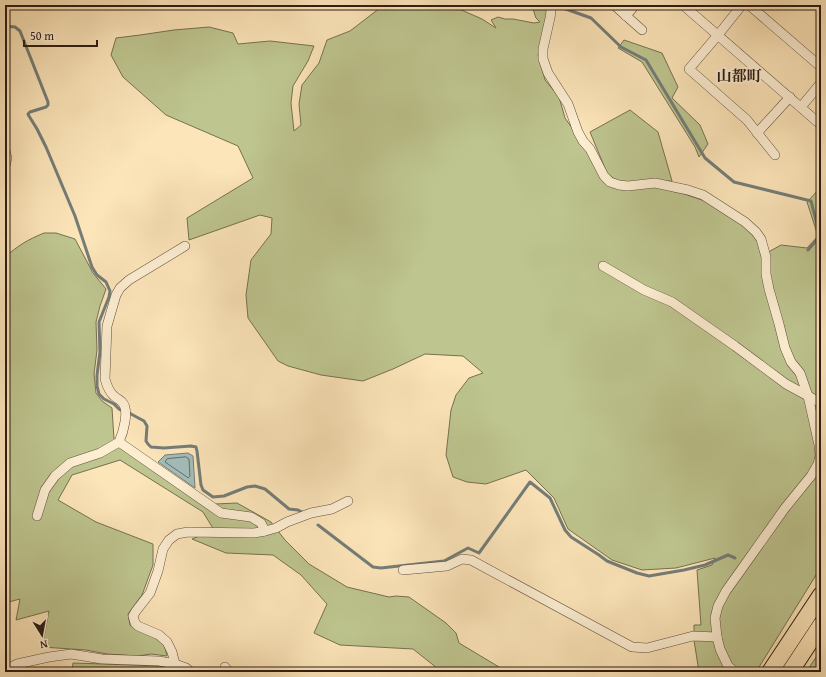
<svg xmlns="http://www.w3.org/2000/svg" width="826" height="677" font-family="'Gentium Book Plus','Noto Serif JP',serif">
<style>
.green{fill:#bec58f;stroke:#767052}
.water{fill:#a3bdba;stroke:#747d78}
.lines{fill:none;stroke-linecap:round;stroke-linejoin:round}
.shore{stroke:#686c67;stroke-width:1}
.stream{stroke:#747d78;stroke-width:3}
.street-casing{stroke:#614e3d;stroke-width:10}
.highway-casing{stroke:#2d1c14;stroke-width:18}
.street{stroke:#fdeed2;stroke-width:9}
.highway{stroke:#fce5b9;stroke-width:16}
.labels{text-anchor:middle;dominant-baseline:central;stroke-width:4;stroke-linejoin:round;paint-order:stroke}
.quarter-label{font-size:15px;font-weight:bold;fill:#2d1c14;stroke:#fdeed2}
</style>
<rect width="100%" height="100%" fill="#fce5b9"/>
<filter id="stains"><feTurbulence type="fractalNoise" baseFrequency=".005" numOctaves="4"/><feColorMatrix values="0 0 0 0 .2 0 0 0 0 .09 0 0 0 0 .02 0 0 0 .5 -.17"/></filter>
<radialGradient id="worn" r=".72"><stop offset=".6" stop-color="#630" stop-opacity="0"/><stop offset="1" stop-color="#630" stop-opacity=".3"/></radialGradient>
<g class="green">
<path d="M395 5H450L482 19 496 28 491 20 498 17 505 19H513L534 23 540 22 536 18 533 9 526 5H546L547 6V21L538 55 545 80 559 97 565 118 584 145 605 183 656 187 684 194 708 202 738 221 756 238 763 255 781 245 807 248 818 236 807 202 821 187V567L756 672H699L694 640V625H701L697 570 712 565 715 558 676 568 642 570 612 560 568 529 554 498 526 470 486 484 467 482 453 477 446 455 451 410 456 395 469 378 483 373 463 356 425 354 393 369 363 381 321 375 288 366 278 361 248 318 246 295 251 260 271 234 272 218 260 215 189 240 187 218 253 178 238 146 166 115 123 77 111 55 116 38 140 35 174 30 209 27 233 33 238 44 270 41 314 46 308 61 293 86 291 103 294 131 301 125 299 104 302 85 319 63 327 40 350 31 380 8Z"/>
<path d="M624 40 662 53 678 87 672 98 700 125 708 144 699 157 695 147 642 62 618 48Z"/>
<path d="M630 110 658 132 672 181 618 182 607 173 590 132Z"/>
<path d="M44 233H56L75 239 93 273 106 289 100 306 96 322 97 350 94 374 96 393 102 401 112 408 114 439 215 504 237 503 271 522 285 540 309 564 347 587 389 597 396 596 409 597 446 623 456 633 459 643 499 667 505 672H442L413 649 340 645 314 633 327 604 301 575 273 555 226 553 192 539 214 530 203 512 120 460 72 475 58 500 96 522 153 544V565L142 595 128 614 130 625 152 636 164 644 167 656 151 654 138 656 107 654 86 650 42 647 49 611 16 620 20 599 5 603V257C19 245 27 240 44 233Z"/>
<path d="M821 650V672H806Z"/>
<path d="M73 663 161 666 180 672H72Z"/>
</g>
<path class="water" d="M188 453 193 456 195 488 158 462 165 455Z"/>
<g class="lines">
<path class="shore" d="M186 457 189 459 190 476 188 478 187 477 165 462 167 459Z"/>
<g class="stream">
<path d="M563 8 591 18 621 47 646 60 705 158 734 182 811 201 820 236 808 250"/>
<path d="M5 26 15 27 20 31 48 102V105L46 107 30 112 28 114 29 116 37 129 46 147 75 216 92 267 97 275 106 282 110 291 109 297 99 322 100 352 97 375V386L99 394 104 399 114 404 119 409 131 414 144 421 147 426 146 441 148 444 151 447 164 448 191 446 196 447 197 451 201 485 203 490 213 497 224 496 247 487 255 486 265 489 289 509 298 510 302 512"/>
<path d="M318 525 373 567 381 568 444 561 468 548 479 553 530 482 550 498 565 530 571 537 599 555 607 561 637 573 649 576 684 570 705 565 728 555 735 558"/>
</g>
<defs>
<g id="street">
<path d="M550 5 551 11 550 18 543 49V59L548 73 568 104 578 132 583 141 590 149 604 176 610 182 619 185 628 186 655 183 688 190 703 195 745 222 756 232 761 239 766 257V274L769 289 779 324 785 348 791 362 800 373 808 396 819 445 820 456 818 464 811 476 785 508 741 570 726 591 718 606 715 618 717 637 720 649 728 666 735 672"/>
<path d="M614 5 642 30"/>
<path d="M683 5 821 125"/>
<path d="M742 5 718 35 689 69 747 120 775 155"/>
<path d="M749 5 821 67"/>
<path d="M626 16 635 5"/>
<path d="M801 107 821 83"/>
<path d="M757 133 790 97"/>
<path d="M5 150 7 158 5 166"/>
<path d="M603 266 644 290 672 302 735 346 786 384 821 403"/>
<path d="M119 442 221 513 251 517 261 523 265 531"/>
<path d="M37 516 45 490 55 476 70 463 100 453 119 442C123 433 130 410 122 402 120 400 116 398 114 396 109 392 107 386 105 379L107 326 116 295 120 288 129 280 185 246"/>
<path d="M403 570 447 566 462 559 471 560 632 647 647 648 693 636 717 637"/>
<path d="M175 664 172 652 167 642 159 635 138 626 135 623 133 616 136 611 150 593 158 571 163 549 169 540 177 534 188 532 254 533 265 531 276 528 287 522 311 513 332 509 348 501"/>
<path d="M225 667 229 672"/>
<path d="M5 670 17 664 49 657 71 654 102 659 159 661 175 664 186 668 191 672"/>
</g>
<g id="highway">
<path d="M770 672 821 595"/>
<path d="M790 672 821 625"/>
</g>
</defs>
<use href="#street" class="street-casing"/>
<use href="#highway" class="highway-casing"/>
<use href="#street" class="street"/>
<use href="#highway" class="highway"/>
</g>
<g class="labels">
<g class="quarter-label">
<text x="739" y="75">山都町</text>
</g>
</g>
<rect width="826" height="677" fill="none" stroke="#fce5b9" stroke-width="20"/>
<rect x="6" y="6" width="814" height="665" fill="none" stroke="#2d1c14" stroke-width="2"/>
<rect x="10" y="10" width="806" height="657" fill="none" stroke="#2d1c14"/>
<g transform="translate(42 635) rotate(169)" stroke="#fdeed2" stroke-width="3" paint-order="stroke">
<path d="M0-3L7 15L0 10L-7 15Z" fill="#2d1c14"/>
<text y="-6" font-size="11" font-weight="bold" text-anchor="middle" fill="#2d1c14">N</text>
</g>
<path d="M24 40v6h73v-6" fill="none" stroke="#2d1c14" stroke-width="2"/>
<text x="30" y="40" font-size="12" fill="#2d1c14" stroke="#fdeed2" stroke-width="3" paint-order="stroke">50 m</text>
<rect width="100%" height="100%" filter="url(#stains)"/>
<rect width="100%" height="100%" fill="url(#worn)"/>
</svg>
